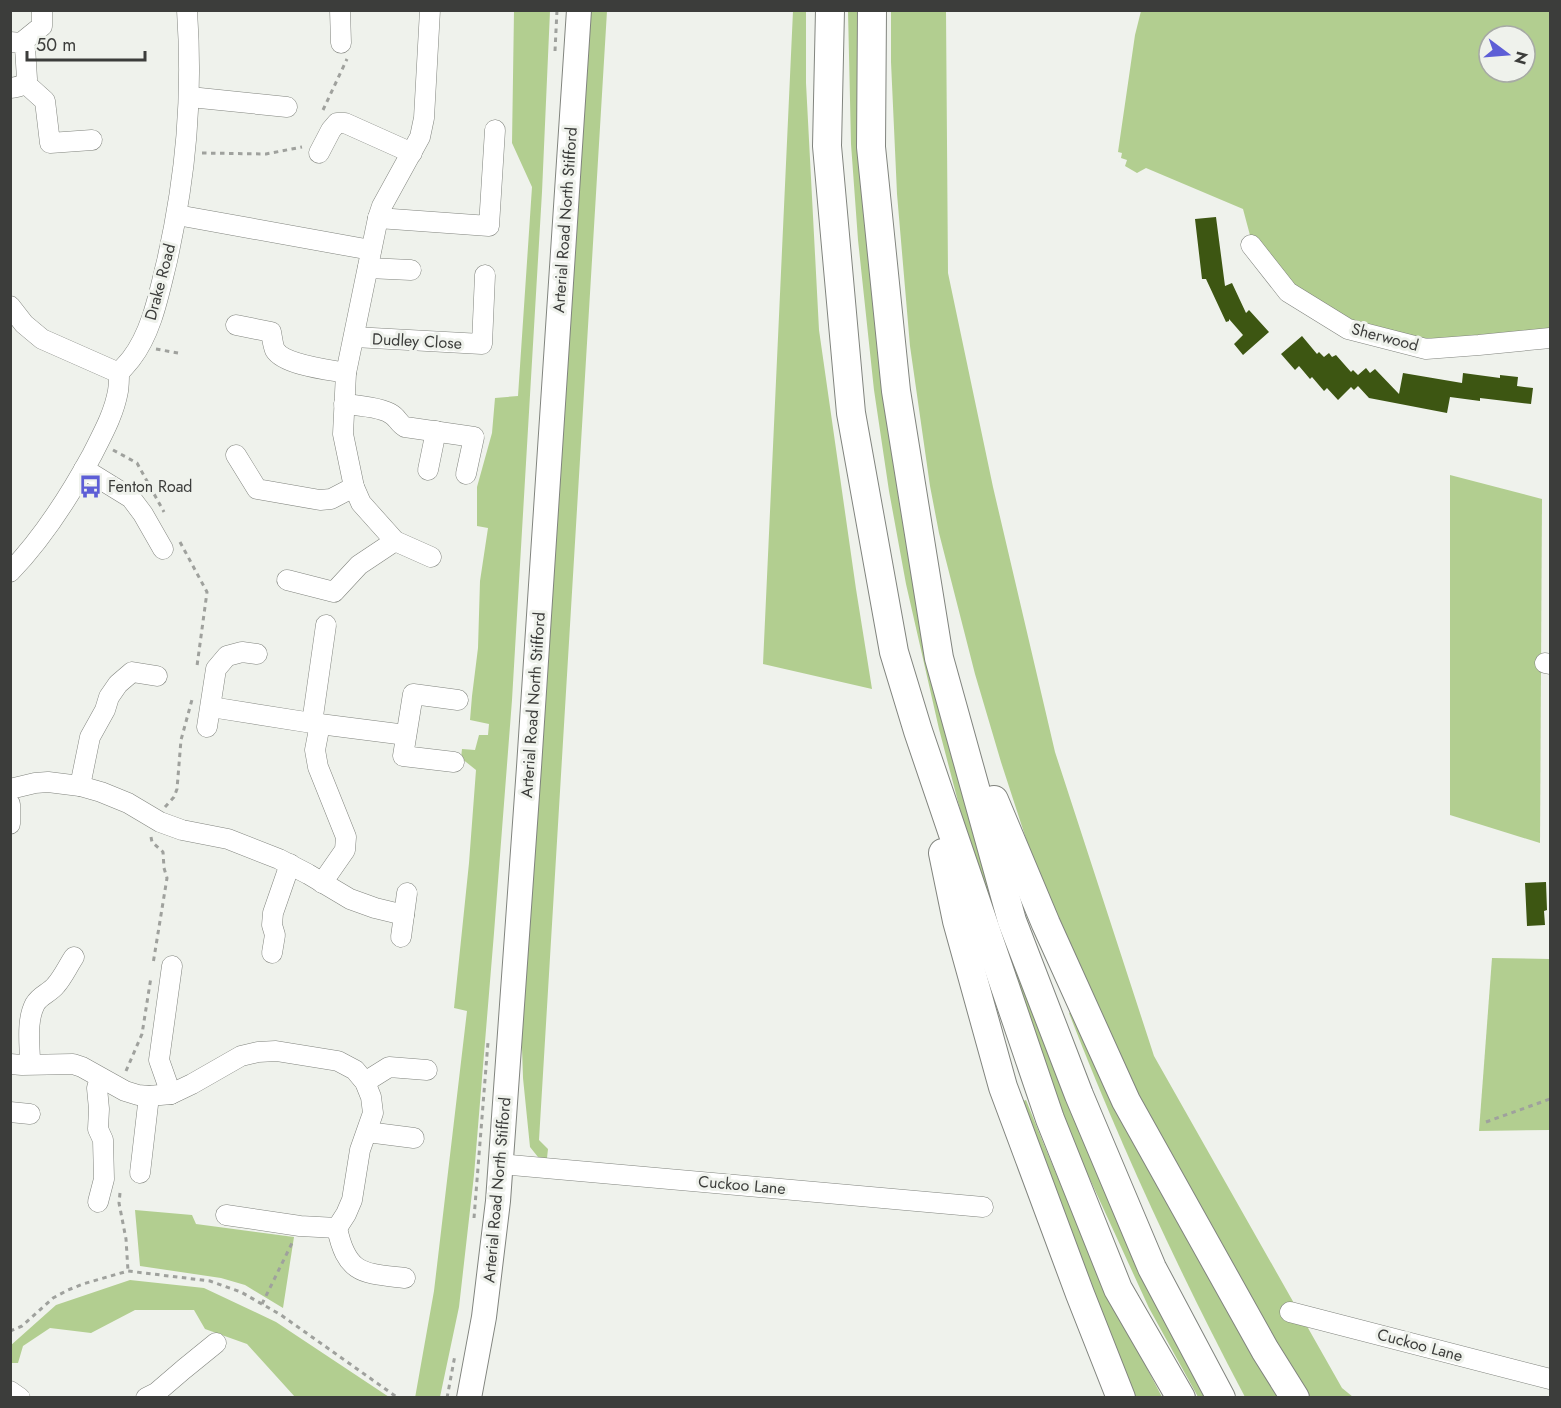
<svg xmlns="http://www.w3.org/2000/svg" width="1561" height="1408" font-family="Jost,sans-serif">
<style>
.green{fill:#b2ce90;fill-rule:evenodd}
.building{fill:#3d5612}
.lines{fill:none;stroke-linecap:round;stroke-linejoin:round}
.minor-casing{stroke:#81847e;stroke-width:21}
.major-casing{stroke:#81847e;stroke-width:26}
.highway-casing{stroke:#81847e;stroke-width:30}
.path{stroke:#9fa19d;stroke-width:3;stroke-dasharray:4.5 4.5;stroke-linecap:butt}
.minor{stroke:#fff;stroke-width:20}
.major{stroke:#fff;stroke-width:24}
.highway{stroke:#fff;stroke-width:28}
.labels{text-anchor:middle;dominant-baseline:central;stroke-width:6;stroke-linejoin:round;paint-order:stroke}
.street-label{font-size:16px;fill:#3c3d3b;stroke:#eff2ec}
.poi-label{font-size:16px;fill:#3c3d3b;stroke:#eff2ec;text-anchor:start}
</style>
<rect width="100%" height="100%" fill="#eff2ec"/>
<g class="green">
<path d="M514 11H550L542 192 512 700 494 933 474 1175 459 1307 440 1397 415 1398 434 1291 467 1011 454 1008 469 863 476 770 461 758 462 749 475 750 479 735H488L489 724 470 720 472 696 478 648 480 581 488 528 477 526V487L492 433 495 398 518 396 532 187 512 143Z"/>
<path d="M590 11H607L539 1140 548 1149 546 1167 530 1147 523 1078 521 1017Z"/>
<path d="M793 11H806V83L819 330 856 589 872 689 763 664Z"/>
<path d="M848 11H858L950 730 1209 1397H1198L1149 1308 1077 1151 1015 985 967 836 939 729 906 584 889 491 874 390 858 240 851 144Z"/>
<path d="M891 11H946L948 273 993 487 1055 752 1154 1056 1342 1388 1353 1397H1310L1274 1341 1095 1016 1029 848 1001 762 975 674 939 533 930 486 910 346 897 194 891 62Z"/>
<path d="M1141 11H1550V329L1455 338H1401L1354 323 1310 299 1281 275 1251 239 1243 209 1146 168 1137 173 1125 166 1127 160 1121 158 1122 153 1118 152 1135 35ZM1489 36H1525V72H1489Z"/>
<path d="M1450 475 1542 499 1540 843 1450 815Z"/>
<path d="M1492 958 1550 959V1130L1479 1131Z"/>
<path d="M1074 1011 1285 1397H1245C1179 1272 1120 1145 1069 1013Z"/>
<path d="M1026 1100C1066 1202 1111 1301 1162 1397H1132L1020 1102Z"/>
<path d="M135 1210 192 1215 196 1224 294 1237 283 1308 245 1285 221 1278 140 1266Z"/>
<path d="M130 1280 204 1288 276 1322 389 1397H295L247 1344 205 1329 194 1310H135L91 1333 50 1328 23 1346 18 1363H11L10 1346 56 1305Z"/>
</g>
<g class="building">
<path d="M1216 217 1225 286 1232 283 1246 313 1249 310 1269 332 1243 355 1234 344 1243 335 1229 319V321L1226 322 1206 279H1202L1195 219Z"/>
<path d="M1302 336 1317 354 1319 352 1324 357 1329 353 1332 357 1336 355 1351 372 1353 370 1358 375 1366 368 1370 373 1375 369 1399 394 1403 373 1462 383 1463 373 1500 378V375L1518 377 1517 386 1533 388 1531 404 1480 398V401L1450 397 1447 413 1369 398 1358 386 1354 390 1351 387 1338 400 1327 388 1324 391 1312 377 1310 379 1299 366 1295 370 1281 354Z"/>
<path d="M1546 882 1547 910 1544 911 1545 925 1527 926 1525 883Z"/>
</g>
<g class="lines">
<defs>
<g id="minor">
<path d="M340 10 341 43"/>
<path d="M430 10 424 118 420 137 382 206 378 218 346 373 343 434 354 487 361 503 395 541 431 557"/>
<path d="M10 42 21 43 25 47 27 79C24 86 18 87 10 88"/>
<path d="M21 43 42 26V10"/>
<path d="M25 83 45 101 50 143 92 140"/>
<path d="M190 97 287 107"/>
<path d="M319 153 331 130 337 123H345L412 153"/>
<path d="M177 215 371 250"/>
<path d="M378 218 489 226 495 130"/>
<path d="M1251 245 1288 292 1348 329 1426 349 1479 345 1550 338"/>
<path d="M368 268 411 270"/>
<path d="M10 306 24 324 42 339 119 373"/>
<path d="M236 325 271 332C272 337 273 346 275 350 284 365 330 370 346 373"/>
<path d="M354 337 482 344 485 275"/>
<path d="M344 404C355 405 383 408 391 414 397 417 399 424 405 427L474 437 466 474"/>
<path d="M236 455 257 489 320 500 331 499 354 487"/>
<path d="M84 469 131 498 143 514 163 549"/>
<path d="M428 470 436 431"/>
<path d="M10 572C43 538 69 497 92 455 102 435 114 414 118 391 119 385 119 379 119 373 123 368 127 364 131 359 152 332 159 293 167 261 186 175 193 98 187 10"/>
<path d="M287 580 334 592 359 565 395 541"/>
<path d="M1545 663 1550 664"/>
<path d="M211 707 312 723 406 735"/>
<path d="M312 723 326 625"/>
<path d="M320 724 315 750 318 767 346 837 345 850 322 883"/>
<path d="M207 727 216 669 227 656 242 652 257 654"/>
<path d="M454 762 403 756 413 694 458 700"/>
<path d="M80 786 90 737 105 710 109 697 118 684 132 672 157 676"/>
<path d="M10 789 35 783 48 782 80 786 101 792 128 803 160 822 182 830 228 839 279 859 308 874 350 899 375 908 404 915"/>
<path d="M10 804V824"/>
<path d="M401 937 407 893"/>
<path d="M272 953 275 935 272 925 273 913 290 864"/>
<path d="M10 1064 22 1065 73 1064 82 1067 125 1091 138 1095 149 1096 171 1094 192 1084 241 1056 258 1052 276 1051 338 1061 355 1070 365 1082 371 1097 373 1113 360 1150 352 1200 346 1214 337 1228 300 1226 226 1215"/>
<path d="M30 1064C30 1045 26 1021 35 1004 40 995 50 993 56 985 63 977 68 966 74 957"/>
<path d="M365 1082 389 1067 427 1070"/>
<path d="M171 1094 159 1060 172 966"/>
<path d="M10 1112 30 1114"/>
<path d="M367 1132 414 1138"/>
<path d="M500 1164 983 1207"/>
<path d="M140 1173 149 1096"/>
<path d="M98 1202 104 1179 103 1140 98 1129 99 1109 97 1088 100 1078"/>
<path d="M337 1228C347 1275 363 1273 405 1278"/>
<path d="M1290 1312 1550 1379"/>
<path d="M10 1391 20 1398"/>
<path d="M146 1398 156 1393 184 1369 216 1343"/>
</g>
<path id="major" d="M469 1398 484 1317 498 1201 529 767 579 10"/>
<g id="highway">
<path d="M830 10 827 146 851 413 894 652 918 731 1050 1119 1118 1289 1181 1398"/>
<path d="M872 10 871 147 896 391 939 658 1012 921 1079 1095 1152 1268 1221 1398"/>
<path d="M994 800 1046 924 1126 1101 1265 1350 1295 1398"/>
<path d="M943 853 957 921 1003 1087 1080 1294 1121 1398"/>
</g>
</defs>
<use href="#minor" class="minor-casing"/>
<use href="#major" class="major-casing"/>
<use href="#highway" class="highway-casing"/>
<g class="path">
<path d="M555 51 557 10"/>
<path d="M323 110 347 59"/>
<path d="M202 153 266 154 302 147"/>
<path d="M156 349 178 353"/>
<path d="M113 450 137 463 164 512"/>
<path d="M180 542 207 592 197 666"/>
<path d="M165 807 174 797 177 789 181 740 193 696"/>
<path d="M151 837 152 842 163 852 164 868 167 878 153 964"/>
<path d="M126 1071 142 1034 151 977"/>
<path d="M1486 1122 1550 1099"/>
<path d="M120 1193 119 1203 126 1239 128 1271"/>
<path d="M474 1218 488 1042"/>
<path d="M262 1304 293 1241"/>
<path d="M10 1331 22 1326 53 1298 68 1290 83 1284 128 1271 210 1281 241 1292 281 1315 398 1398"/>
<path d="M447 1398 455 1355"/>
</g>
<use href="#minor" class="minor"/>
<use href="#major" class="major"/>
<use href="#highway" class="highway"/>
</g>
<defs>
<symbol id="bus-bare" viewBox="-9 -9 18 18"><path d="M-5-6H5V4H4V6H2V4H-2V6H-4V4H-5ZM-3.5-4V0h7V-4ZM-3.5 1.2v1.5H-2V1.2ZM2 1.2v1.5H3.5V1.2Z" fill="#5d5ed6" stroke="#eff2ec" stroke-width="2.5" paint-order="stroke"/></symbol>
</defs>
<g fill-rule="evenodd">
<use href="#bus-bare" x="74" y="470" width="33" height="33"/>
</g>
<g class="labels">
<g class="street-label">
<text transform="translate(565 220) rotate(-86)">Arterial Road North Stifford</text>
<text transform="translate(160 282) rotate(-75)">Drake Road</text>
<text transform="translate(1385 337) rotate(15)">Sherwood</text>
<text transform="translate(417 341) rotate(3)">Dudley Close</text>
<text transform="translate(533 705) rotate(-86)">Arterial Road North Stifford</text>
<text transform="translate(742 1185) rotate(5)">Cuckoo Lane</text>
<text transform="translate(497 1190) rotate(-85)">Arterial Road North Stifford</text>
<text transform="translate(1420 1345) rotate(15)">Cuckoo Lane</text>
</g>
<g class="poi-label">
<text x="108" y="486">Fenton Road</text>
</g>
</g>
<rect width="1561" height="1408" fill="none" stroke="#3c3d3b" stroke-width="24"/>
<g transform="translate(1507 54) rotate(106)"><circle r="28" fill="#eff2ec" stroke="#a7aaa5" stroke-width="1.5"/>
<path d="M0-4.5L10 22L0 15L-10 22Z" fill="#5d5ed6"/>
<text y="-9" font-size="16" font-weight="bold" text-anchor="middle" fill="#3c3d3b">N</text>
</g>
<path d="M27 51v9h118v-9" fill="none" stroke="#3c3d3b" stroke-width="3"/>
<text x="36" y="51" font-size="18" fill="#3c3d3b" stroke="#eff2ec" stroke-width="4.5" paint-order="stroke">50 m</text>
</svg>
